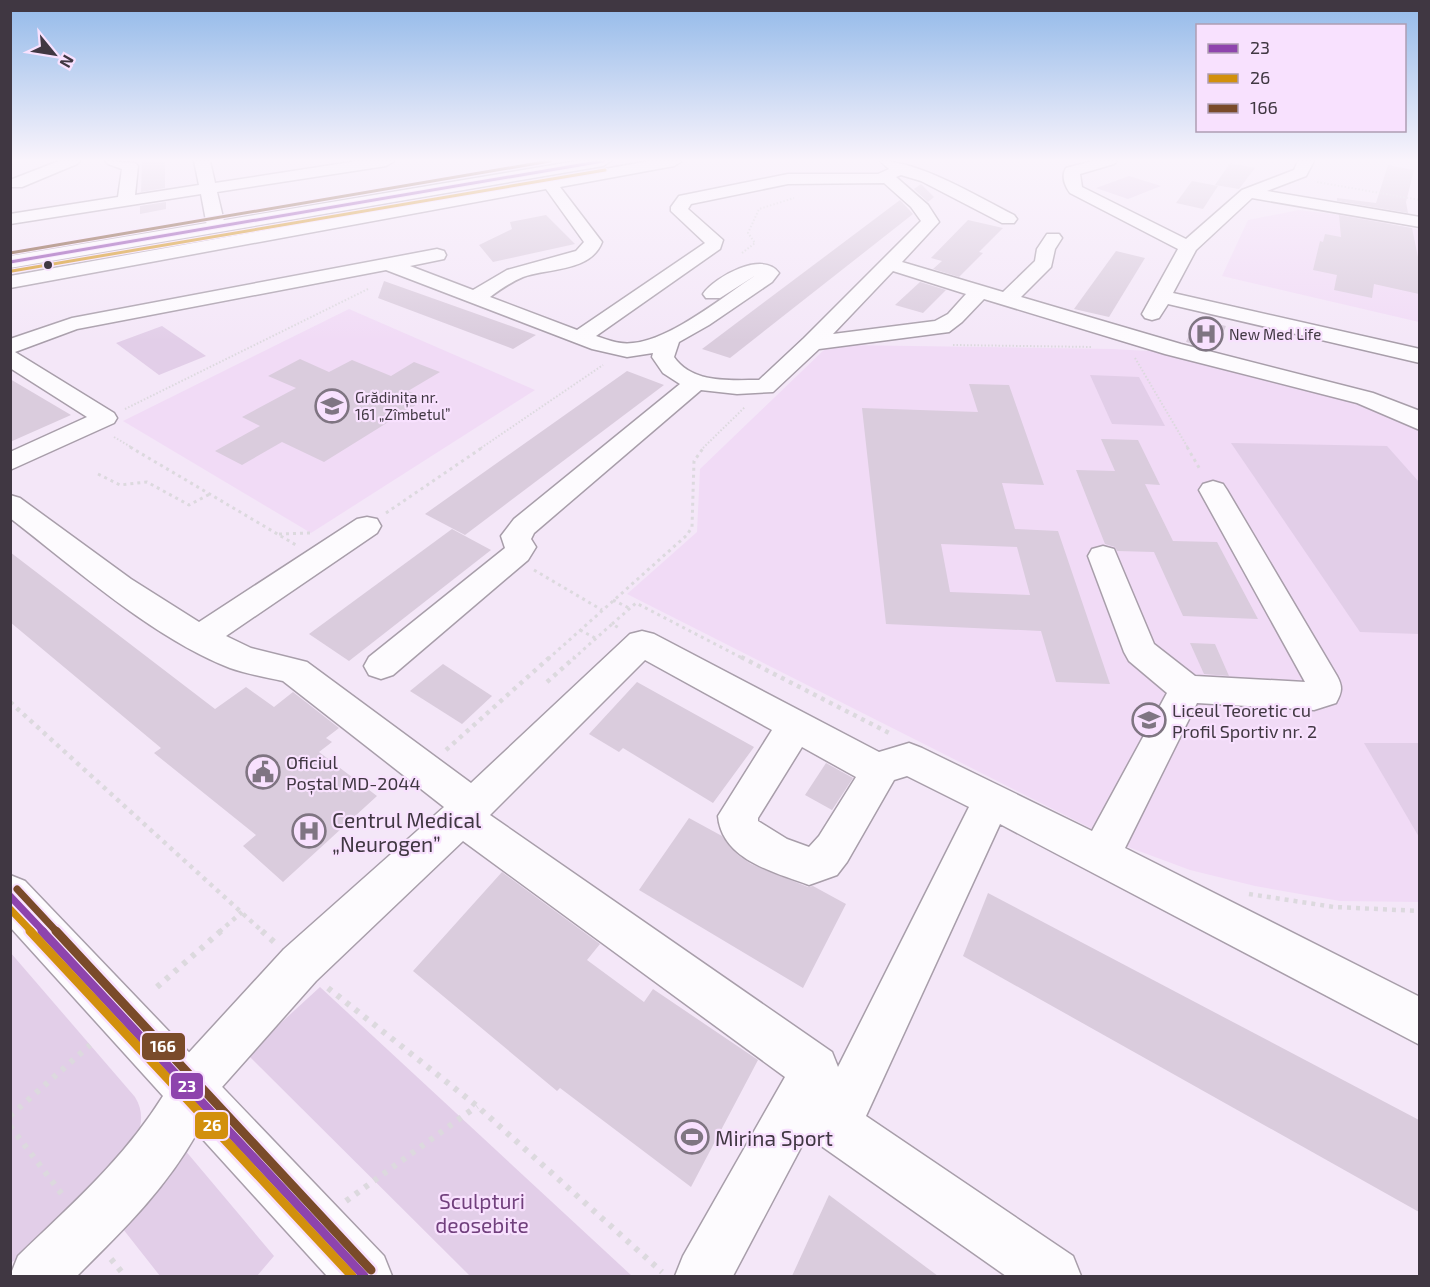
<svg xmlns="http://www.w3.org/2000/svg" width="1430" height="1287" font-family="'Exo 2',sans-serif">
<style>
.built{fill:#f1dbf6}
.green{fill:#e2cee8}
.building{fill:#daccdd;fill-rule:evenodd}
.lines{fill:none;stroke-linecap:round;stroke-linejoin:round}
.minor-casing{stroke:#a89eaa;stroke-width:3}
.major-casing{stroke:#a89eaa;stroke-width:3}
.path-far3{stroke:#dcd9de;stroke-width:2;stroke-dasharray:1.5 2;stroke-linecap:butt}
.path-far2{stroke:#dcd9de;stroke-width:3;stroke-dasharray:3 4;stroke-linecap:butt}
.path-far1{stroke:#dcd9de;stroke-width:4.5;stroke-dasharray:4 5;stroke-linecap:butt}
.path{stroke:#dcd9de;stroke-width:6;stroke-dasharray:4.5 7;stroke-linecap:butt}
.minor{fill:#fdfbfe;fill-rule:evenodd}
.major{fill:#fdfbfe;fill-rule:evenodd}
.bus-1-far2-casing{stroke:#f8e1fe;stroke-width:5}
.bus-1-far1-casing{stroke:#f8e1fe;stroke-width:11}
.bus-1-casing{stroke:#f8e1fe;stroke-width:14}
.bus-2-far2-casing{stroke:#f8e1fe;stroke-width:5}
.bus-2-far1-casing{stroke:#f8e1fe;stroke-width:11}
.bus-2-casing{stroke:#f8e1fe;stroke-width:14}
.bus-3-far2-casing{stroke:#f8e1fe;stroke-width:5}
.bus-3-far1-casing{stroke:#f8e1fe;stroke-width:11}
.bus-3-casing{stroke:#f8e1fe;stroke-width:14}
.bus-1-far2{stroke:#8e44ad;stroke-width:3}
.bus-1-far1{stroke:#8e44ad;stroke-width:7}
.bus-1{stroke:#8e44ad;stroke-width:9}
.bus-2-far2{stroke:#d2900d;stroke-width:3}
.bus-2-far1{stroke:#d2900d;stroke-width:7}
.bus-2{stroke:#d2900d;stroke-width:9}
.bus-3-far2{stroke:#7a4b2a;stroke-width:3}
.bus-3-far1{stroke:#7a4b2a;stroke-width:7}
.bus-3{stroke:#7a4b2a;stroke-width:9}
.bus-dot{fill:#403742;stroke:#f8e1fe;stroke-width:2}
.labels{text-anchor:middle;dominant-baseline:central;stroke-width:4.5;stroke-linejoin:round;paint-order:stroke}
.far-poi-label{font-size:15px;fill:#403742;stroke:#f8e1fe;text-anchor:start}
.poi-label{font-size:18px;fill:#403742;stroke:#f8e1fe;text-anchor:start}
.near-poi-label{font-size:21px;fill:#403742;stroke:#f8e1fe;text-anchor:start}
.near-park-label{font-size:21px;fill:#71407d;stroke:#f8e1fe}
.line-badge{stroke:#f8e1fe;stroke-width:2}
.badge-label{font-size:16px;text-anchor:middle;font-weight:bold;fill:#fff}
</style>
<rect width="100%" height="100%" fill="#f4e7f8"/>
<g class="built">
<path d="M1299 210 1357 217 1419 230V322L1222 276 1248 220Z"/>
<path d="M349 309 535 390 311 533 123 421Z"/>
<path d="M842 345 1112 349 1167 352 1366 403 1409 422 1419 432V902L1340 901 1255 886 1190 870 1128 847 627 594 697 532 700 469 827 347Z"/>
</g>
<g class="green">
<path d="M1129 176 1161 186 1128 199 1096 188Z"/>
<path d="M162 326 206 356 159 375 116 343Z"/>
<path d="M1090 375 1139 377 1165 426 1112 424Z"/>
<path d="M1231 443 1387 446 1419 482V634L1360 632Z"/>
<path d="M1364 743H1419V837Z"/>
<path d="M10 952 135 1097C144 1112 142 1124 136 1140L34 1245 11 1263Z"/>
<path d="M320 987 632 1276H470L247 1054Z"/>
<path d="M184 1149 274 1256 257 1276H160L123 1229 168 1177Z"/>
</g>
<g class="building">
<path d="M142 161H165V188L141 192Z"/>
<path d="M1230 163 1255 168 1239 189 1215 185Z"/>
<path d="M1388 165 1414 170 1406 202 1408 213 1337 201V198L1376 203Z"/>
<path d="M1192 181 1218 186 1203 209 1176 203Z"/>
<path d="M921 184 934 197 928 202 914 189Z"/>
<path d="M900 200 913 214 730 358 702 349Z"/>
<path d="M166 202V209L140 214V206Z"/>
<path d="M546 215 575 244 493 262 479 245 512 229 510 222Z"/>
<path d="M1339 215 1412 228 1419 262V294L1374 284 1372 298 1334 290 1337 275 1313 270 1320 241 1323 242 1325 234 1341 237Z"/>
<path d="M968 220 1003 228 979 252 983 253 959 277 933 269 942 261 931 258Z"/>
<path d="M1116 251 1145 258 1109 317 1074 309Z"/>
<path d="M384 281 536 335 513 349 378 298Z"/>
<path d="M920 282 946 290 923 313 895 305Z"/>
<path d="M1196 319 1226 326 1216 350 1186 342Z"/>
<path d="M300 359 329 372 352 360 391 376 414 362 440 372 408 391 427 398 324 462 282 442 242 465 215 451 260 426 242 417 296 388 268 376Z"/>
<path d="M627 371 664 385 465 535 425 514Z"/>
<path d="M10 379 71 415 10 442Z"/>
<path d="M969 384 1009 385 1044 485 1002 483 1015 529 1058 531 1110 684 1056 682 1041 631 886 624 862 408 978 412ZM941 544 1017 547 1030 595 950 592Z"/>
<path d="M1101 439 1138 440 1160 485 1145 484 1173 541 1217 542 1258 619 1183 616 1154 552 1117 551 1115 547 1105 544 1076 470 1115 471Z"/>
<path d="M452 529 491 550 349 661 309 634Z"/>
<path d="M10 552 215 709 246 687 274 707 293 692 339 728 326 738 332 742 319 752 377 796 283 882 243 846 256 835 154 753 161 748 10 622Z"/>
<path d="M1190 643 1215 644 1229 676 1204 674Z"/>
<path d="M443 664 492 696 462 724 410 691Z"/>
<path d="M637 682 754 747 713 803 623 748 619 752 589 734Z"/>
<path d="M826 763 853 778 832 810 805 795Z"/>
<path d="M689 818 722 836 738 855 751 864 808 887 813 886 846 904 803 988 639 890Z"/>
<path d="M502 872 600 944 587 960 644 1002 653 989 758 1060 691 1187 560 1088 557 1091 413 971Z"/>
<path d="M988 893 1419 1120V1212L963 956Z"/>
<path d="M829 1195 938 1276H792Z"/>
</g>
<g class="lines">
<defs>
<g id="minor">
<path d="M59 161H80L77 164 22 187H10V180Z"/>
<path d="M105 161 135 163 138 166 135 195 199 185 194 161H210L215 183 357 161H394L386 166 217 192 225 226 222 230H210L207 226 201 194 10 224V214L118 197 122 169 108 164Z"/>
<path d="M649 161H682L674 166 560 187 602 242C591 272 548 268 523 277 511 282 501 289 490 297L577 330 705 243 671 211V207L679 196 788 174H878L889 169 880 161C920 161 978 197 1014 215L1017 219 1014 223H1002L921 181 901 175 896 177 928 205 939 222 902 262 1003 292 1035 261 1037 249 1047 234H1059L1062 238 1055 249 1051 267 1021 297 1181 344 1373 393 1420 411V430L1357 403 1165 354 984 299 962 322 949 332 819 349 773 392 737 394 701 390 534 533 531 539 536 547 528 560 393 675 381 679 369 675 364 666 369 657 505 548 501 536 514 519 680 384 663 373 652 357 653 353 627 357 592 349 386 270 77 329 15 352 114 413 117 418 114 423 10 470V452L87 417 10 368V339L72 318 437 249 444 251 446 255 444 259 410 266 473 290 507 270 576 251 584 242 546 189 10 288V276ZM884 183 911 207 921 221 804 338 759 380C730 380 693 384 674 357L679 342 709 325 772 282 779 273C763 250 715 277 703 294L706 298H720L756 275C724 296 670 340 633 343 620 345 608 340 596 336L720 249 723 240 688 209 691 204 788 184ZM893 271 966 294 948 314 935 321 833 334Z"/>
<path d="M1092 161H1117L1114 164 1080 174 1082 187 1186 239 1242 190 1294 170 1298 161H1314L1306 176 1267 191 1420 217V227L1252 198 1196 250 1173 293 1420 349V363L1168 304 1159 318 1152 320 1145 318 1142 314 1178 249 1070 193C1065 186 1061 176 1066 168Z"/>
<path d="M1213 481 1223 484 1227 490 1337 676C1343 687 1342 692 1336 703L1314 710 1197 703 1125 848 1420 997V1045L1000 824 866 1116 1073 1256 1081 1276H1006L807 1136 733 1276H675L683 1256 785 1077 463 841 316 981 206 1105 189 1113 172 1105 164 1088 172 1071 284 949 444 807 283 681C265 677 247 674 230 668 153 638 76 569 10 518V495L20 498 131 579 199 622 357 519 367 517 377 519 381 526 377 533 226 636 251 648 307 662 471 783 630 634 642 631 654 634 879 752 909 743 922 748 1092 831 1167 693 1129 661 1124 652 1088 556 1092 549 1103 546 1114 549 1154 644 1195 676 1305 682 1199 490 1203 484ZM645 660 772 730 718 816C722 860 774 872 809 885L837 875 847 862 894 780 907 776 969 807 838 1067 832 1052 490 815ZM802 747 856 777 819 836 809 847 787 839 758 821V818Z"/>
</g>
<g id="major">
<path d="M577 161H611L603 166 10 268V256Z"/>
<path d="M10 875 25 881 384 1256 392 1276H327L197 1133C164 1191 123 1230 77 1276H10L18 1256C72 1204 123 1160 163 1096L10 927Z"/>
</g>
</defs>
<use href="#minor" class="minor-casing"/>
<use href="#major" class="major-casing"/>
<g class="path-far3">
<path d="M1317 182 1420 200"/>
<path d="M742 253 755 243 748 233 759 209 794 198"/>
<path d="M953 345 1093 347"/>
<path d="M1135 358 1188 448"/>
<path d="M125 409 368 289"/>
<path d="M114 437 133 448"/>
<path d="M481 448 603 365"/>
<path d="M703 448 745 407"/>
</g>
<g class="path-far2">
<path d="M130 447 296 545"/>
<path d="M1187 447 1201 471"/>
<path d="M98 474 120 485 147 482 189 505 210 494"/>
<path d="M386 513 483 447"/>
<path d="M279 534 310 533"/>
<path d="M534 570 602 610"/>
<path d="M613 600 629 608"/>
<path d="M612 624 636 603 744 659"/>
<path d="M580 630 595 638"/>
<path d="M548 659 687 535 692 527 694 461 704 447"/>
<path d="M573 659 612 624 619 628"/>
</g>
<g class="path-far1">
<path d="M741 657 893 735"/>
<path d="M547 682 575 657"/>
<path d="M10 702 263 932"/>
<path d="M446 750 550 657"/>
<path d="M1249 894 1334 907 1420 911"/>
<path d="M219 932 242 912"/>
</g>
<g class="path">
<path d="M262 931 274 942"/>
<path d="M157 987 221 931"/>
<path d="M328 988 477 1106 662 1272"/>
<path d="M10 1116 90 1045"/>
<path d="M10 1126 64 1197"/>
<path d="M346 1201 477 1106"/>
<path d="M111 1259 125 1276"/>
</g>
<use href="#minor" class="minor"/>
<use href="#major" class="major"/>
<defs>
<path id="bus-1-far2" d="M10 262 603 161"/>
<path id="bus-1-far1" d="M10 896 44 932"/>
<path id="bus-1" d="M42 931 364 1276"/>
<path id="bus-2-far2" d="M12 271 605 170"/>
<path id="bus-2-far1" d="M10 909 32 932"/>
<path id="bus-2" d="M30 931 352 1276"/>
<path id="bus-3-far2" d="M10 253 550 161"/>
<path id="bus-3-far1" d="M17 889 57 932"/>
<path id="bus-3" d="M56 931 371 1270"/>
</defs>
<use href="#bus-1-far2" class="bus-1-far2-casing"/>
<use href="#bus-1-far1" class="bus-1-far1-casing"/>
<use href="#bus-1" class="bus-1-casing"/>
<use href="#bus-2-far2" class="bus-2-far2-casing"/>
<use href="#bus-2-far1" class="bus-2-far1-casing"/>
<use href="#bus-2" class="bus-2-casing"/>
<use href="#bus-3-far2" class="bus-3-far2-casing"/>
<use href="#bus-3-far1" class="bus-3-far1-casing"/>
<use href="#bus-3" class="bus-3-casing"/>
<use href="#bus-1-far2" class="bus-1-far2"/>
<use href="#bus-1-far1" class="bus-1-far1"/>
<use href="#bus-1" class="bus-1"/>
<use href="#bus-2-far2" class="bus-2-far2"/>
<use href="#bus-2-far1" class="bus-2-far1"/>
<use href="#bus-2" class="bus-2"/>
<use href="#bus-3-far2" class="bus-3-far2"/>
<use href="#bus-3-far1" class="bus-3-far1"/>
<use href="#bus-3" class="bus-3"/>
</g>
<linearGradient id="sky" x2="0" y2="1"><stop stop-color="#92b9e9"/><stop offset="0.47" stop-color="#faf4fc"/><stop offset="1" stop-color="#faf4fc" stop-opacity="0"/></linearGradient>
<rect width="1430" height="341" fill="url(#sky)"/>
<defs>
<symbol id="hospital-ring" viewBox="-11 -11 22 22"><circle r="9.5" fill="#f8e1fe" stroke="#7f7582" stroke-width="1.5"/><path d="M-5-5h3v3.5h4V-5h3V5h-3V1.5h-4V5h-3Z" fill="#7f7582"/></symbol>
<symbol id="school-ring" viewBox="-11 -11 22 22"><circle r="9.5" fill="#f8e1fe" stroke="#7f7582" stroke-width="1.5"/><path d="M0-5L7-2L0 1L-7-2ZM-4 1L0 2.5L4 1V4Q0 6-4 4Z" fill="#7f7582"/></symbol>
<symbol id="civic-ring" viewBox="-11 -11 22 22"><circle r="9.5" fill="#f8e1fe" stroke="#7f7582" stroke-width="1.5"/><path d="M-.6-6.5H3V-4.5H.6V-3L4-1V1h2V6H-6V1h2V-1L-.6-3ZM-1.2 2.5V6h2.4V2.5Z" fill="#7f7582"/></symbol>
<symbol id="stadium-ring" viewBox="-11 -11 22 22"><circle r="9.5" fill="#f8e1fe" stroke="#7f7582" stroke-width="1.5"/><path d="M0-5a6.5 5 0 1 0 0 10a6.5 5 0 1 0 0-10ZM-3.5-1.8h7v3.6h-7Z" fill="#7f7582"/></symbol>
</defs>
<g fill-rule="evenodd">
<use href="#hospital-ring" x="1187" y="315" width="38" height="38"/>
<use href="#school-ring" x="313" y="387" width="38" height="38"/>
<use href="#school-ring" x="1130" y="701" width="38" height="38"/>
<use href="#civic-ring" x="244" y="753" width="38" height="38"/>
<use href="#hospital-ring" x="290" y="812" width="38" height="38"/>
<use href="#stadium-ring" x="673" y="1118" width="38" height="38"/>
</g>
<circle class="bus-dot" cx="48" cy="265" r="5"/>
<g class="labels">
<g class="far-poi-label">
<text x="1229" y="334">New Med Life</text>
<text x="355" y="397">Grădinița nr.<tspan x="355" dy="17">161 „Zîmbetul”</tspan></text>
</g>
<g class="poi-label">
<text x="1172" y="710">Liceul Teoretic cu<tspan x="1172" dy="21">Profil Sportiv nr. 2</tspan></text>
<text x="286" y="762">Oficiul<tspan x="286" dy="21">Poștal MD-2044</tspan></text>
</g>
<g class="near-poi-label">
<text x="332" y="819">Centrul Medical<tspan x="332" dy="24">„Neurogen”</tspan></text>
<text x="715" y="1137">Mirina Sport</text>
</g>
<g class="near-park-label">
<text x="482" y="1200">Sculpturi<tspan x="482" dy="24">deosebite</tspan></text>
</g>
</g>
<g class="line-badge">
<rect x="141" y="1032" width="45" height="29" rx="6" fill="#7a4b2a"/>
<rect x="170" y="1072" width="34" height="28" rx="6" fill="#8e44ad"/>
<rect x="194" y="1111" width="35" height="29" rx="6" fill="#d2900d"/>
</g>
<g class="badge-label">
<text x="163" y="1052">166</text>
<text x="187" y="1092">23</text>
<text x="212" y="1131">26</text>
</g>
<rect width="1430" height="1287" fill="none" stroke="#403742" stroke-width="24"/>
<rect x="1196" y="24" width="210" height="108" fill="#f8e1fe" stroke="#ae9db3" stroke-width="1.5"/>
<rect x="1208" y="44" width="30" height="9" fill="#8e44ad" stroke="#ae9db3" stroke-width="1.5"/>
<text x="1250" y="54" font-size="18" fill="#403742">23</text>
<rect x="1208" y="74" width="30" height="9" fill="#d2900d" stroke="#ae9db3" stroke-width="1.5"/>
<text x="1250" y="84" font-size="18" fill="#403742">26</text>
<rect x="1208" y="104" width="30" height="9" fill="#7a4b2a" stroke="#ae9db3" stroke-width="1.5"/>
<text x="1250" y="114" font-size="18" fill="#403742">166</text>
<g transform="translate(54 54) rotate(120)" stroke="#f8e1fe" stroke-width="4.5" paint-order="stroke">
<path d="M0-4.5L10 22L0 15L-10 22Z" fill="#403742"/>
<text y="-9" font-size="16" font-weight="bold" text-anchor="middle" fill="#403742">N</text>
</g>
</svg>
